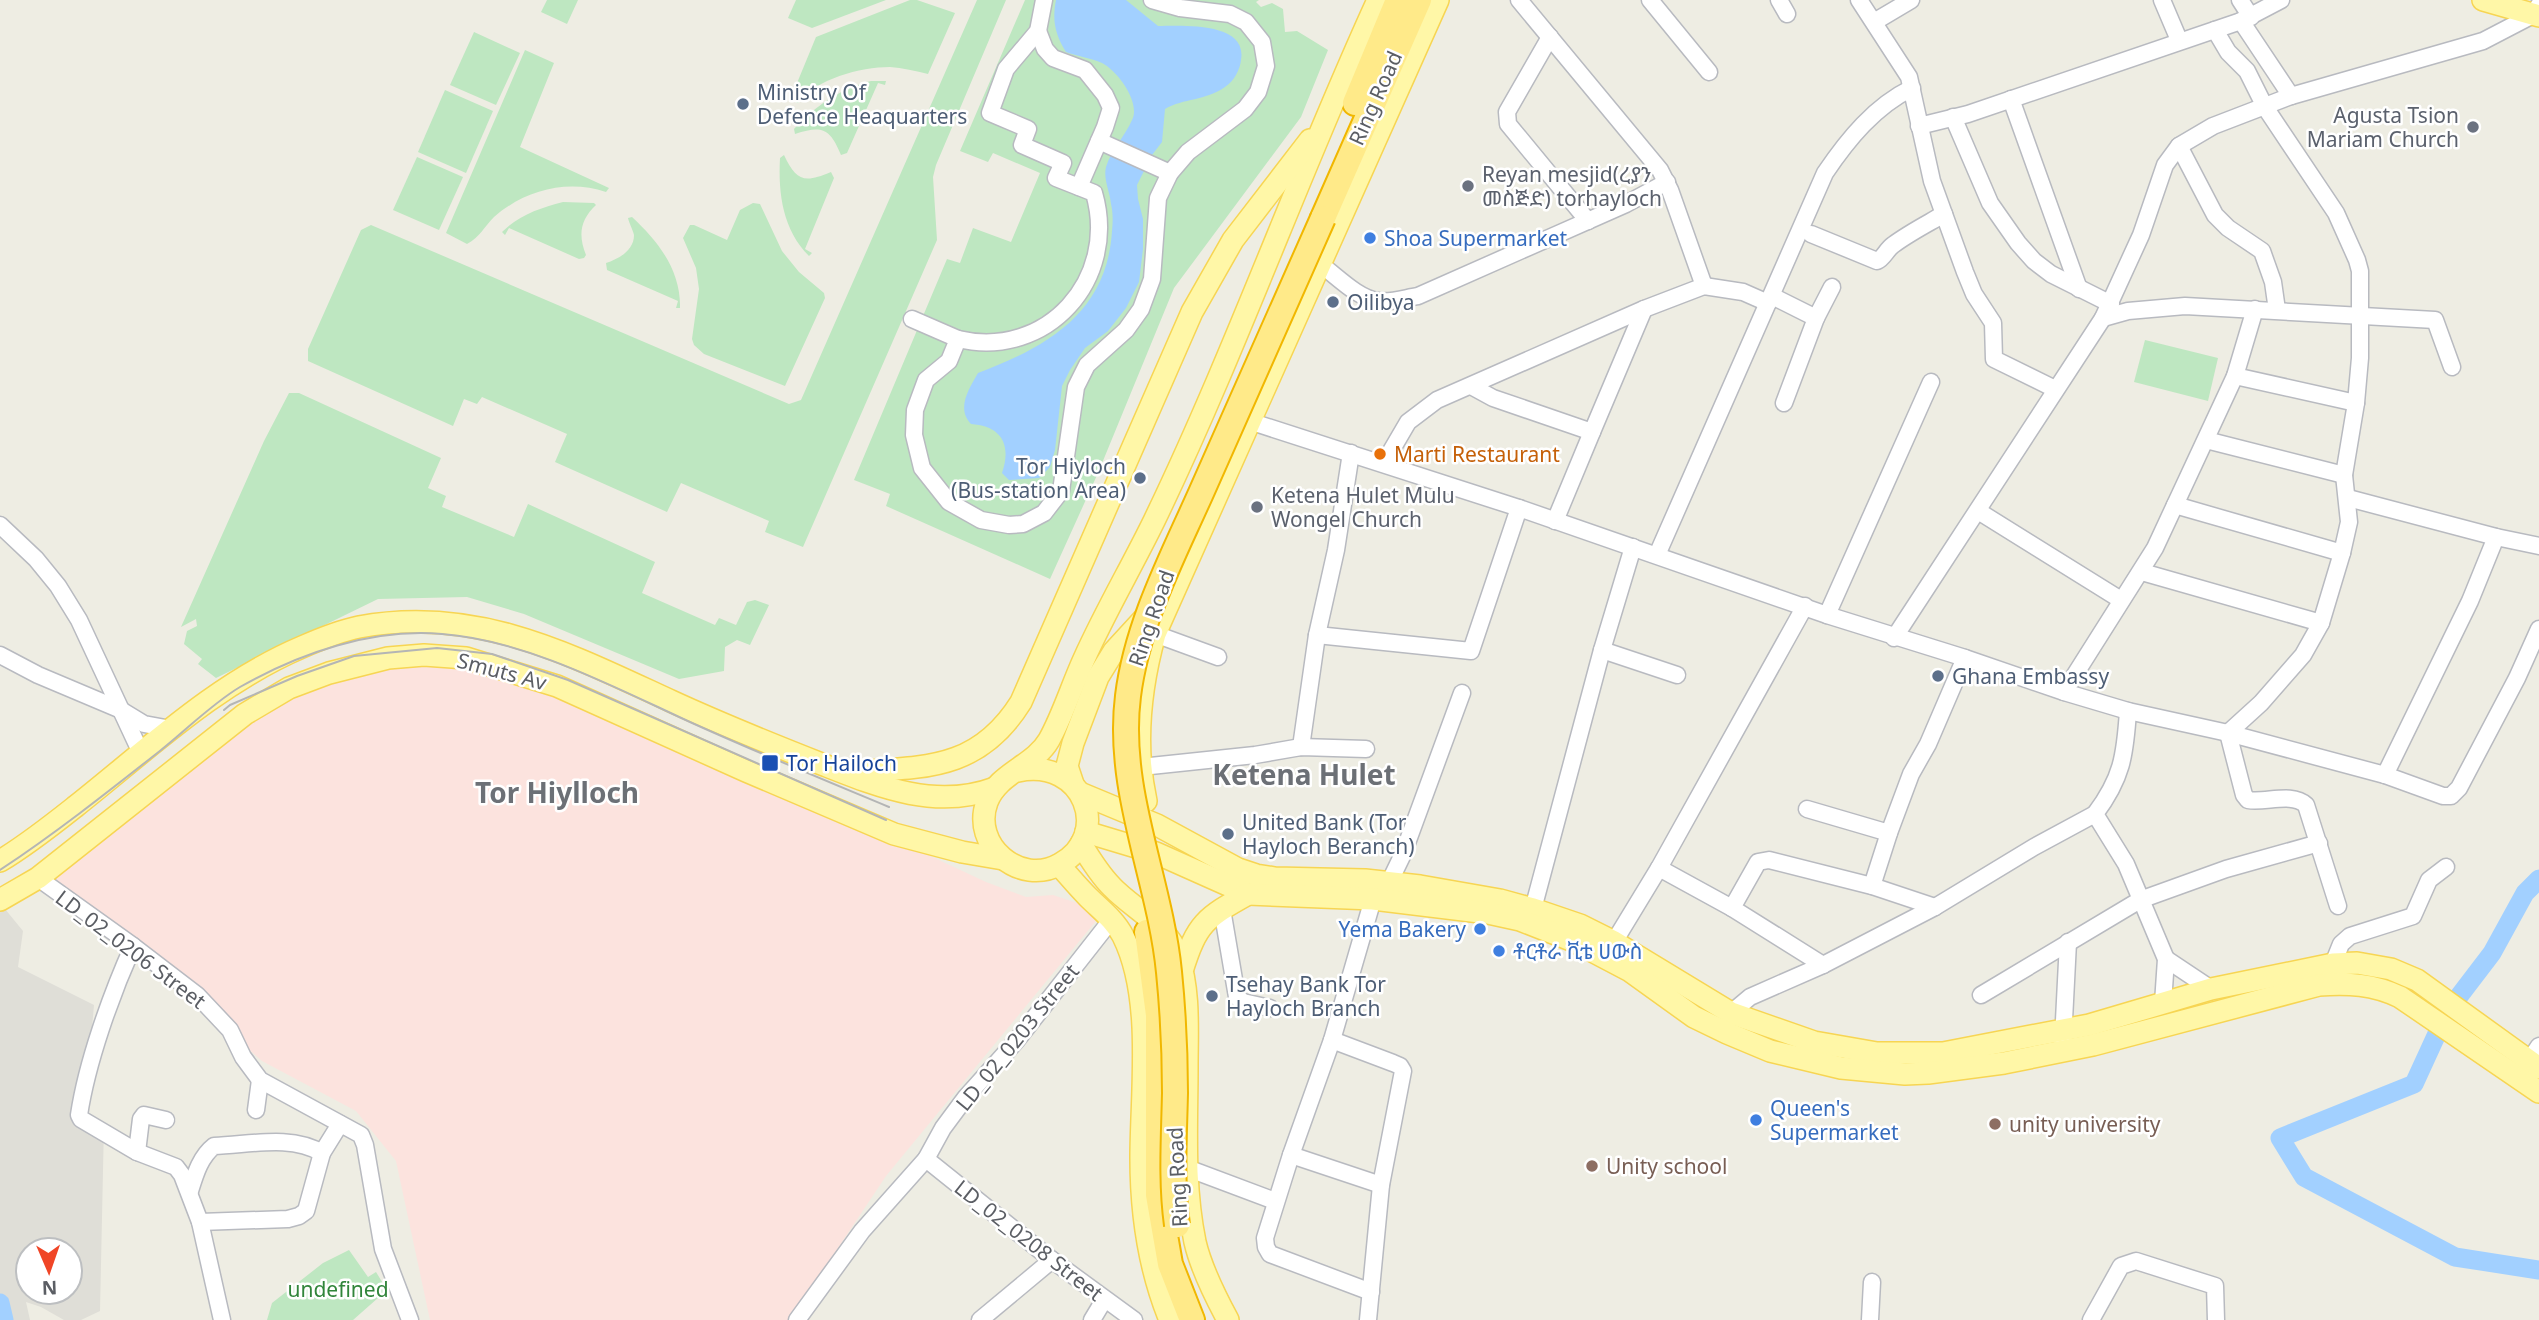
<svg xmlns="http://www.w3.org/2000/svg" width="2539" height="1320" font-family="'Noto Sans','Noto Sans Ethiopic',sans-serif">
<style>
.industrial{fill:#dfded7;fill-rule:evenodd}
.medical{fill:#fce3de}
.green{fill:#bee7c1}
.water{fill:#a2d0ff}
.lines{fill:none;stroke-linecap:round;stroke-linejoin:round}
.river{stroke:#a2d0ff;stroke-width:19}
.minor-casing{stroke:#b8bac0;stroke-width:19}
.major-casing{stroke:#f7d553;stroke-width:24}
.highway-casing{stroke:#f1b700;stroke-width:28}
.minor{stroke:#fff;stroke-width:16}
.major{stroke:#fff7a7;stroke-width:21}
.highway{stroke:#ffea89;stroke-width:24}
.tram{stroke:#b4b5b5;stroke-width:2}
.highway-bridge-casing{stroke:#f1b700;stroke-width:28;stroke-linecap:butt}
.highway-bridge{stroke:#ffea89;stroke-width:24}
.service-dot{fill:#5c6f8a;stroke:#fff;stroke-width:2.5}
.worship-dot{fill:#6b7280;stroke:#fff;stroke-width:2.5}
.shop-dot{fill:#3f7fe0;stroke:#fff;stroke-width:2.5}
.food-dot{fill:#e8710a;stroke:#fff;stroke-width:2.5}
.transit-dot{fill:#1a4fb4;stroke:#fff;stroke-width:2.5}
.education-dot{fill:#8d6e63;stroke:#fff;stroke-width:2.5}
.labels{text-anchor:middle;dominant-baseline:central;stroke-width:5;stroke-linejoin:round;paint-order:stroke}
.service-label{font-size:21px;fill:#4e5e75;stroke:#fff;text-anchor:start}
.street-label{font-size:21px;fill:#5b5e64;stroke:#fff}
.worship-label{font-size:21px;fill:#5b616d;stroke:#fff;text-anchor:start}
.shop-label{font-size:21px;fill:#366cbe;stroke:#fff;text-anchor:start}
.food-label{font-size:21px;fill:#c56008;stroke:#fff;text-anchor:start}
.transit-label{font-size:21px;fill:#164399;stroke:#fff;text-anchor:start}
.education-label{font-size:21px;fill:#785e54;stroke:#fff;text-anchor:start}
.park-label{font-size:21px;fill:#31853b;stroke:#fff}
.district-label{font-size:28px;font-weight:bold;fill:#6c7076;stroke:#fff}
</style>
<rect width="100%" height="100%" fill="#eeede3"/>
<path class="industrial" d="M0 909H5L23 931 18 967 94 1005 91 1039 74 1117 104 1124 100 1311 81 1320H64L41 1307 26 1302 30 1320H0ZM28 1250H70V1292H28Z"/>
<path class="medical" d="M386 664H465L532 683 896 840 986 882 1026 897 1053 895 1086 906 1096 921 886 1176 790 1320H430L396 1161 356 1111 262 1061 129 944 48 880 252 715 313 685Z"/>
<g class="green">
<path d="M547 0H578L567 24 541 12Z"/>
<path d="M796 0H886L812 28 788 18Z"/>
<path d="M910 0H917L955 13 928 74C916 71 902 68 890 67 860 67 816 79 798 103L790 100 816 37Z"/>
<path d="M977 0H1006L936 165 933 177 937 240 803 547 765 532 769 521 681 483 667 512 555 462 567 434 482 397 477 404 464 399 453 426 308 361V349L361 230 371 225 789 404 801 400Z"/>
<path d="M1025 0H1259L1256 2 1261 7 1272 3 1283 9 1285 32 1297 31 1328 50 1301 117 1174 288 1098 473 1050 579 886 506 890 494 854 480 947 259 960 263 973 228 1011 242 1040 173 993 153 988 162 960 151Z"/>
<path d="M474 32 520 53 496 105 450 85Z"/>
<path d="M525 50 554 63 520 147 609 188 606 192C567 179 525 190 494 217 484 227 480 237 467 244L446 233Z"/>
<path d="M871 81H886L885 85 878 83 847 153 841 155C830 128 822 125 795 134L794 129C817 105 839 89 871 81Z"/>
<path d="M445 90 493 111 466 173 418 152Z"/>
<path d="M784 155C796 180 803 184 831 172L834 178 805 249 812 253 809 256C783 230 778 194 780 158Z"/>
<path d="M417 157 463 177 439 230 393 210Z"/>
<path d="M563 202 594 203 596 205C580 220 578 235 586 255L584 258 579 259 509 228 505 235 502 232C519 215 540 208 563 202Z"/>
<path d="M753 203 760 204 782 251 799 272 824 293 825 298 785 386 704 354 694 345 692 339 699 289 696 268 683 238 690 225H694L727 240 740 210Z"/>
<path d="M632 217C659 242 681 271 680 308H676L678 301 607 270 606 263C618 259 634 251 634 235 633 230 629 223 628 218Z"/>
<path d="M2145 340 2218 358 2208 401 2134 382Z"/>
<path d="M289 393H299L441 458 428 488 446 496 442 507 514 537 528 504 655 562 642 593 715 625 719 618 736 625 747 602 755 600 769 605 750 645 737 640 725 647 724 671 679 679 524 614 467 597 378 599 216 678 198 664 202 659 184 644 187 631 197 626 196 619 181 627 264 441Z"/>
<path d="M349 1250 368 1277 376 1272 387 1290 353 1320H267L272 1303 323 1263Z"/>
</g>
<path class="water" d="M1056 0H1126L1158 26C1180 26 1248 21 1241 60 1240 70 1234 81 1225 87 1205 101 1184 98 1165 109L1162 142 1152 155 1137 185 1138 199 1143 219V249L1139 282 1126 308 1108 331 1085 348 1070 370 1062 386 1055 450 1050 467 1039 478 1009 480 1002 473C1012 444 1001 426 971 424 956 408 969 389 978 373 1047 347 1107 313 1112 231 1113 222 1113 212 1111 204 1110 192 1103 179 1106 167 1111 150 1125 136 1132 120 1141 103 1118 71 1102 63 1091 58 1077 56 1066 52 1055 34 1052 21 1056 0Z"/>
<g class="lines">
<g class="river">
<path d="M2539 879 2525 893 2492 953 2447 1012 2414 1084 2280 1138 2304 1177 2455 1257 2539 1270"/>
<path d="M0 1303 4 1320"/>
</g>
<defs>
<g id="minor">
<path d="M1519 0 1660 170 1670 190 1704 286"/>
<path d="M1650 0 1709 72"/>
<path d="M1779 0 1787 14"/>
<path d="M1859 0 1909 77 1932 181 1965 272 1974 294 1993 323 1994 359 2055 389"/>
<path d="M2162 0 2179 40"/>
<path d="M2240 0 2251 17"/>
<path d="M2241 21 2291 96"/>
<path d="M1874 22 1911 0"/>
<path d="M2215 30 2228 52 2247 71 2265 107 2336 213 2357 260 2360 271V358L2356 403 2344 475 2349 522 2342 553 2321 623 2303 655 2261 703 2228 733 2244 795 2248 800C2266 803 2292 792 2306 805L2338 906"/>
<path d="M1038 31 1045 49 1053 58 1085 70 1105 95 1111 108 1105 127 1079 187"/>
<path d="M1550 37 1507 112 1508 124 1588 221"/>
<path d="M2011 99 2079 289"/>
<path d="M1953 117 1990 203 2018 243 2034 261 2051 274 2111 304"/>
<path d="M1919 126 1968 114 2241 21 2281 0"/>
<path d="M1099 141 1170 173"/>
<path d="M2179 146 2215 215 2228 228 2262 251 2273 282 2277 310"/>
<path d="M1811 234 1877 261C1884 258 1886 250 1893 245 1909 233 1927 224 1944 214"/>
<path d="M1320 264C1337 276 1357 298 1378 301 1391 303 1405 298 1418 296L1626 204 1667 182"/>
<path d="M1772 296 1816 318 1784 403"/>
<path d="M1816 318 1832 287"/>
<path d="M2103 318 2128 311 2185 306 2435 320 2452 367"/>
<path d="M912 319 958 339 949 361 926 380 915 410 914 435 922 468 949 502 981 520 1009 525 1023 524 1044 513 1061 491 1076 387 1087 365 1126 330 1141 309 1152 279 1158 198 1170 173 1188 152 1245 109 1258 92 1266 66 1262 42 1246 22 1230 14 1180 8 1152 0"/>
<path d="M958 339C1047 360 1119 279 1094 193L1056 178 1063 163 1022 145 1028 129 990 113 1006 69 1038 31 1044 0"/>
<path d="M2235 376 2356 403"/>
<path d="M1471 386 1493 398 1592 432 1644 309"/>
<path d="M1249 421 1519 508 1827 615 1965 658 2064 692 2128 711 2228 733 2385 775 2443 796H2451L2459 788 2517 678 2539 629"/>
<path d="M2206 440 2344 475"/>
<path d="M1384 463 1408 422 1437 400 1644 309 1704 286 1743 292 1768 303"/>
<path d="M2348 498 2496 537 2539 546"/>
<path d="M2175 505 2342 553"/>
<path d="M1978 511 2121 600"/>
<path d="M1555 521 1592 432"/>
<path d="M0 525 36 559 58 586 79 620 141 753"/>
<path d="M1657 555 1825 173C1848 139 1875 106 1912 88"/>
<path d="M2142 572 2321 623"/>
<path d="M1827 615 1931 382"/>
<path d="M1155 634 1218 657"/>
<path d="M1317 635 1471 651 1519 508"/>
<path d="M1894 638 2103 318 2141 235 2165 165 2179 146 2213 126 2291 96 2483 41 2533 15 2539 5"/>
<path d="M1602 650 1677 675"/>
<path d="M0 655 38 675 121 710 144 724 171 729"/>
<path d="M2064 692 2155 548 2235 376 2255 309"/>
<path d="M2128 711C2125 756 2122 778 2095 814L2126 864 2166 959 2163 1003"/>
<path d="M1301 747 1317 635 1336 550 1351 453"/>
<path d="M1141 767 1255 755 1301 747 1366 749"/>
<path d="M2385 775 2470 601 2496 537"/>
<path d="M1807 809 1889 833"/>
<path d="M38 878 133 946 197 995 230 1030 243 1057 260 1080 361 1135 365 1145 383 1249 410 1320"/>
<path d="M1389 883 1403 854 1462 693"/>
<path d="M1872 886 1889 833 1911 774 1928 744 1965 658"/>
<path d="M1732 908 1659 868 1805 606"/>
<path d="M1222 909 1237 997 1243 1002 1270 1008"/>
<path d="M1533 909 1602 650 1633 547"/>
<path d="M1614 942 1659 868"/>
<path d="M133 946C111 995 87 1062 79 1115L81 1119 137 1152 176 1167 182 1175 200 1222 222 1320"/>
<path d="M2166 959 2211 989"/>
<path d="M2333 964 2341 944 2350 936 2413 916 2429 880 2446 867"/>
<path d="M1823 965 1732 908 1758 862 1769 860 1872 886 1935 907"/>
<path d="M1981 995 2140 900 2226 869 2319 843"/>
<path d="M1731 1013 1750 997 1823 965 1935 907 2034 847 2095 814"/>
<path d="M1332 1040 1393 1063 1400 1066 1403 1071 1381 1185 1368 1320"/>
<path d="M2063 1040 2068 942"/>
<path d="M2529 1061 2539 1046"/>
<path d="M256 1110 260 1080"/>
<path d="M137 1152 141 1119 144 1115 166 1120"/>
<path d="M1291 1155 1381 1185"/>
<path d="M926 1159 1052 1260 1134 1320"/>
<path d="M1187 1168 1275 1201"/>
<path d="M190 1191C195 1175 200 1157 214 1146 249 1145 291 1134 322 1153"/>
<path d="M200 1222 288 1219 299 1216 306 1211 322 1153 340 1124"/>
<path d="M1371 1292 1270 1254 1266 1247 1265 1238 1291 1155 1332 1040 1373 899"/>
<path d="M797 1320 862 1231 926 1159 943 1128 966 1097 1017 1040 1112 919"/>
<path d="M980 1320 1052 1260"/>
<path d="M1092 1320 1104 1300"/>
<path d="M1870 1320 1872 1282"/>
<path d="M2091 1320 2121 1266 2136 1261 2215 1286 2216 1320"/>
</g>
<g id="major">
<path d="M2483 0 2539 16"/>
<path d="M1018 771C1084 757 1113 835 1060 864 1020 887 971 845 987 802 998 773 1034 766 1049 740 1063 715 1072 685 1084 659 1105 612 1131 568 1154 521 1236 351 1299 172 1378 0"/>
<path d="M852 772C924 767 978 771 1021 702L1192 312 1233 240 1310 140"/>
<path d="M1073 784 1067 766 1073 743 1098 677 1114 651 1148 614"/>
<path d="M1080 793 1157 825 1238 869 1256 875 1275 878 1365 880 1420 886 1500 900 1533 909 1580 925 1614 942 1731 1013 1814 1042 1877 1053H1943L2089 1025 2211 989 2333 964 2357 963 2391 969 2417 980 2539 1068"/>
<path d="M1146 801C1134 746 1140 688 1155 634L1438 0"/>
<path d="M1086 832 1156 853 1248 894 1373 899 1488 913 1520 920 1571 940 1630 971 1694 1017 1727 1033 1770 1051 1841 1068 1905 1074 1928 1073 2004 1063 2093 1045 2319 985C2348 983 2373 984 2400 997L2539 1092"/>
<path d="M1081 844C1090 859 1100 875 1112 887 1133 909 1168 925 1178 956 1190 991 1187 1030 1187 1067 1187 1125 1183 1184 1195 1242 1201 1268 1215 1296 1228 1320"/>
<path d="M0 861C27 845 52 825 76 806 148 749 217 683 302 647 320 639 340 631 359 627 476 605 569 654 671 701 721 724 773 745 824 765 880 787 936 810 995 788"/>
<path d="M1059 865C1069 876 1078 887 1088 897 1100 909 1115 920 1123 936 1154 998 1141 1091 1141 1158 1141 1213 1149 1269 1170 1320"/>
<path d="M0 900 38 878 245 714 289 688 329 673 388 658 424 655 466 658 557 686 746 771 894 834 962 852 1003 859"/>
<path d="M1182 971C1197 923 1205 918 1248 894"/>
</g>
<g id="highway">
<path d="M1355 103 1398 0"/>
<path d="M1323 218 1419 0"/>
<path d="M1147 932 1158 1015V1195L1170 1264 1192 1320"/>
</g>
</defs>
<use href="#minor" class="minor-casing"/>
<use href="#major" class="major-casing"/>
<use href="#highway" class="highway-casing"/>
<use href="#minor" class="minor"/>
<use href="#major" class="major"/>
<use href="#highway" class="highway"/>
<g class="tram">
<path d="M224 710 230 705 297 676 354 656 437 648 492 654 568 680 886 820"/>
<path d="M0 870C56 833 109 791 161 750 186 730 213 703 240 687 300 653 372 628 442 634 525 640 614 687 690 722 756 752 822 779 889 807"/>
</g>
<defs>
<path id="highway-bridge" d="M1177 1225C1171 1182 1174 1138 1175 1093 1175 1053 1173 1012 1169 972 1160 880 1116 790 1128 696 1137 624 1172 558 1201 493 1242 401 1282 309 1323 218"/>
</defs>
<use href="#highway-bridge" class="highway-bridge-casing"/>
<use href="#highway-bridge" class="highway-bridge"/>
</g>
<g class="service-dot">
<circle cx="743" cy="104" r="7"/>
<circle cx="1333" cy="302" r="7"/>
<circle cx="1140" cy="478" r="7"/>
<circle cx="1938" cy="676" r="7"/>
<circle cx="1228" cy="834" r="7"/>
<circle cx="1212" cy="996" r="7"/>
</g>
<g class="worship-dot">
<circle cx="2473" cy="127" r="7"/>
<circle cx="1468" cy="186" r="7"/>
<circle cx="1257" cy="507" r="7"/>
</g>
<g class="shop-dot">
<circle cx="1370" cy="238" r="7"/>
<circle cx="1480" cy="929" r="7"/>
<circle cx="1499" cy="951" r="7"/>
<circle cx="1756" cy="1120" r="7"/>
</g>
<circle class="food-dot" cx="1380" cy="454" r="7"/>
<rect class="transit-dot" x="761" y="754" width="18" height="18" rx="3.5"/>
<g class="education-dot">
<circle cx="1995" cy="1124" r="7"/>
<circle cx="1592" cy="1166" r="7"/>
</g>
<g class="labels">
<g class="service-label">
<text x="757" y="92">Ministry Of<tspan x="757" dy="24">Defence Heaquarters</tspan></text>
<text x="1347" y="302">Oilibya</text>
<text x="1126" y="466" text-anchor="end">Tor Hiyloch<tspan x="1126" dy="24">(Bus-station Area)</tspan></text>
<text x="1952" y="676">Ghana Embassy</text>
<text x="1242" y="822">United Bank (Tor<tspan x="1242" dy="24">Hayloch Beranch)</tspan></text>
<text x="1226" y="984">Tsehay Bank Tor<tspan x="1226" dy="24">Hayloch Branch</tspan></text>
</g>
<g class="street-label">
<text transform="translate(1375 98) rotate(-66)">Ring Road</text>
<text transform="translate(1151 618) rotate(-71)">Ring Road</text>
<text transform="translate(502 671) rotate(15)">Smuts Av</text>
<text transform="translate(131 949) rotate(37)">LD_02_0206 Street</text>
<text transform="translate(1017 1037) rotate(-51)">LD_02_0203 Street</text>
<text transform="translate(1177 1177) rotate(-93)">Ring Road</text>
<text transform="translate(1029 1240) rotate(38)">LD_02_0208 Street</text>
</g>
<g class="worship-label">
<text x="2459" y="115" text-anchor="end">Agusta Tsion<tspan x="2459" dy="24">Mariam Church</tspan></text>
<text x="1482" y="174">Reyan mesjid(ረያን<tspan x="1482" dy="24">መስጅድ) torhayloch</tspan></text>
<text x="1271" y="495">Ketena Hulet Mulu<tspan x="1271" dy="24">Wongel Church</tspan></text>
</g>
<g class="shop-label">
<text x="1384" y="238">Shoa Supermarket</text>
<text x="1466" y="929" text-anchor="end">Yema Bakery</text>
<text x="1513" y="951">ቶርቶራ ቪቴ ሀውስ</text>
<text x="1770" y="1108">Queen's<tspan x="1770" dy="24">Supermarket</tspan></text>
</g>
<g class="food-label">
<text x="1394" y="454">Marti Restaurant</text>
</g>
<g class="transit-label">
<text x="786" y="763">Tor Hailoch</text>
</g>
<g class="education-label">
<text x="2009" y="1124">unity university</text>
<text x="1606" y="1166">Unity school</text>
</g>
<g class="park-label">
<text x="338" y="1289">undefined</text>
</g>
<g class="district-label">
<text x="1304" y="774">Ketena Hulet</text>
<text x="557" y="792">Tor Hiylloch</text>
</g>
</g>
<g transform="translate(49 1271) rotate(178)"><circle r="33" fill="#ffffff" stroke="#bdbfc1" stroke-width="2"/>
<path d="M0-5L12 26L0 18L-12 26Z" fill="#f04526"/>
<text y="-10" font-size="19" font-weight="bold" text-anchor="middle" fill="#5b5e64">N</text>
</g>
</svg>
